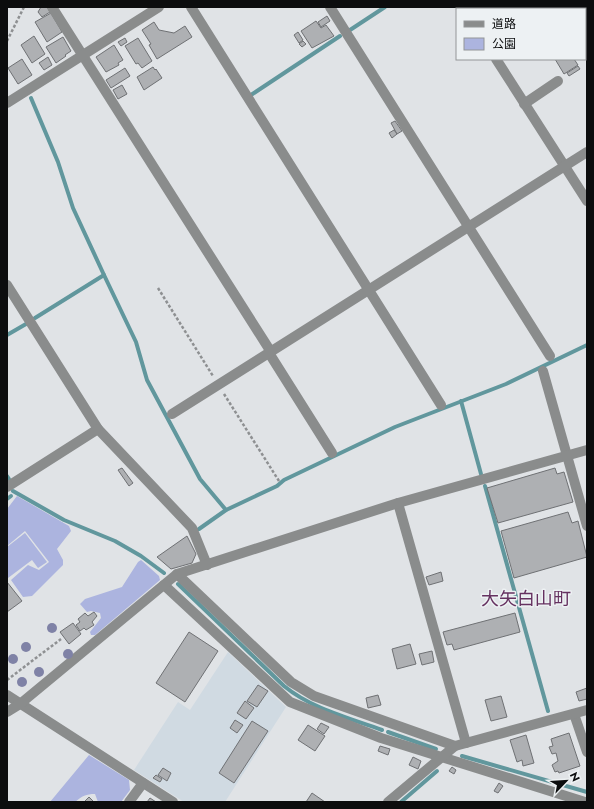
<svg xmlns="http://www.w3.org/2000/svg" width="594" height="809" font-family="Jost,'Noto Sans JP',sans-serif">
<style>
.built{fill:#d0dae2}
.green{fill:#acb4df}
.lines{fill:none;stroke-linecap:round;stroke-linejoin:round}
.stream{stroke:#61979d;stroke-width:4}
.building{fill:#aeb0b3;stroke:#6f7174}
.path{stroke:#8e9092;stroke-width:2.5;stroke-dasharray:3 2;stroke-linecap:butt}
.minor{stroke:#8a8c8c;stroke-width:10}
.tree{fill:#7f82a6}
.labels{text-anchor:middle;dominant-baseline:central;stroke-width:3;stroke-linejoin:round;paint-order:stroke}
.quarter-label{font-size:18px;fill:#653160;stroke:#edf1f3}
</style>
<rect width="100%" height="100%" fill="#e0e3e6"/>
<path class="built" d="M228 652 286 707 225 802H184L134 770 178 702 190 710Z"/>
<g class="green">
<path d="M17 496 69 526 71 531 57 549 63 560V565L32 596 23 597 11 580 28 565 39 570 49 562 25 531 7 546V509Z"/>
<path d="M25 533 47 562 38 568 32 560 8 578 7 547Z"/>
<path d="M141 560 159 576 160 580 95 635H91L90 632 101 618 100 613 91 611 87 612 80 604 85 599 122 587 138 562Z"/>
<path d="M89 755 129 780 130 790 121 802H98L95 794C86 794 82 796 75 802H50Z"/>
</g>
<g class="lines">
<g class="stream">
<path d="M350 30 385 7"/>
<path d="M251 95 340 36"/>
<path d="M31 98 58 162 73 208 104 275 35 318"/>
<path d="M104 275 136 342 147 380 200 479 226 510 199 529"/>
<path d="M7 335 26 324"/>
<path d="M461 401 481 474"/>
<path d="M7 476 9 479 7 481"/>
<path d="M485 486 548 711"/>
<path d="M13 491 64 520 115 541 141 556 164 573"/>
<path d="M7 499 11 496"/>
<path d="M226 510 277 486 284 480 395 427 506 384 587 345"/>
<path d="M178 584 284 686C312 709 349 718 382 730"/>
<path d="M388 732 436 749"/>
<path d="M462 756 587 792"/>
<path d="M401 802 437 771"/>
</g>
</g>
<g class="building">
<path d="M41 7H47L50 12 42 17 38 12Z"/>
<path d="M51 13 62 32 47 42 35 22Z"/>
<path d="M327 16 330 21 321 27 318 22Z"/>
<path d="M316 21 321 28 326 25 334 36 312 48 301 31Z"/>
<path d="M154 22 159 30 174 33 185 26 192 37 157 59 149 45 151 44 142 30Z"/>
<path d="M298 32 303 40 299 43 294 35Z"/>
<path d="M34 36 45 54 32 63 21 45Z"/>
<path d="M63 37 71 51 65 55 66 56 56 63 46 47Z"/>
<path d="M125 38 127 42 121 46 118 42Z"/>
<path d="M138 38 152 61 142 68 138 63 136 64 125 46Z"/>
<path d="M303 41 306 44 302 47 299 44Z"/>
<path d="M114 45 123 60 118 63 119 65 106 72 96 57Z"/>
<path d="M48 57 52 65 44 70 39 63Z"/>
<path d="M22 59 32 75 18 84 8 68Z"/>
<path d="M555 59H574L578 65 564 74Z"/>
<path d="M578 66 580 69 569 76 567 73Z"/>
<path d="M153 67 155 70 156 69 162 78 144 90 137 77Z"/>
<path d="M125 68 130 76 111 88 106 80Z"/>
<path d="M122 85 127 94 118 99 113 90Z"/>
<path d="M395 121 402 131 397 134 391 123Z"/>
<path d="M394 130 397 134 392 138 389 133Z"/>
<path d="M122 468 133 483 129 486 118 470Z"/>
<path d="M555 468 557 474 564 472 573 502 498 523 487 488Z"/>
<path d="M568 512 572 523 578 521 587 557 514 578 501 531Z"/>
<path d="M187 536 196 554 192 563 171 569 157 557Z"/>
<path d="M441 572 443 581 429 585 426 577Z"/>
<path d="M7 582 22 601 7 612Z"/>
<path d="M94 612 97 616 92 622 94 625 86 630 84 628 80 631 76 625 80 622 78 619 85 613 88 616Z"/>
<path d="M515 613 520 632 454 650 452 644 447 645 443 632Z"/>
<path d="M73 623 81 634 69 644 60 632Z"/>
<path d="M189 632 218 651 185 702 156 683Z"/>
<path d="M410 644 416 664 397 669 392 649Z"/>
<path d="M432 651 434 662 422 665 419 654Z"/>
<path d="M258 685 268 691 257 707 247 701Z"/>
<path d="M587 688V699L579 701 576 692Z"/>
<path d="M378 695 381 705 368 708 366 698Z"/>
<path d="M501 696 507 717 491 721 485 700Z"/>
<path d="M245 701 254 708 246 719 237 713Z"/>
<path d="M235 720 243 725 237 733 230 728Z"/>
<path d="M252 721 268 731 234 783 219 773Z"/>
<path d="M321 723 329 727 324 734 317 729Z"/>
<path d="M308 725 325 736 315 751 298 740Z"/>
<path d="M569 733 580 766 559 773 558 771 555 772 552 765 558 761 556 753 552 754 549 747 553 746 551 739Z"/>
<path d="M526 735 534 763 523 766 522 760 517 762 510 740Z"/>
<path d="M380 746 390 749 388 755 378 751Z"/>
<path d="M413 757 421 761 418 769 409 765Z"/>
<path d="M452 767 456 770 454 774 449 771Z"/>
<path d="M163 768 171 773 167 781 158 775Z"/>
<path d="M156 775 162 779 160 782 153 778Z"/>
<path d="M499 783 503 786 498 793 494 791Z"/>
<path d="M312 793 325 802H306Z"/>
<path d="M89 797 94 802H84Z"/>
<path d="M150 798 156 802H147Z"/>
</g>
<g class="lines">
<g class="path">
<path d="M7 41 24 7"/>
<path d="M158 288 213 376"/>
<path d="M224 394 279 481"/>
<path d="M7 680 61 639"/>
</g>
<g class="minor">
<path d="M52 7 271 352"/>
<path d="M191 7 441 405"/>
<path d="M330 7 550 356"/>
<path d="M462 7 464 9"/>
<path d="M496 59 587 201"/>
<path d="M7 103 159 7"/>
<path d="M524 104 558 81"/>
<path d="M7 285 98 429 192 528 207 565"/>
<path d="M269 353 332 453"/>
<path d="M543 371 587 526"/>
<path d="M172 414 587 152"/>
<path d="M7 487 98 429"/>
<path d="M398 503 466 743"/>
<path d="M177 574 291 682 314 696 455 746"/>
<path d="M164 585 290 702 381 738 585 802"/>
<path d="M7 695 173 802"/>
<path d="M7 712 20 704 177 574 398 503 587 450"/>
<path d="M574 714 587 752"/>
<path d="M129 802 143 783"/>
<path d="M388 802 455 746 587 710"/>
</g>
</g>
<g class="tree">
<circle cx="52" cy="628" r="5"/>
<circle cx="26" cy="647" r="5"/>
<circle cx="68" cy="654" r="5"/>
<circle cx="13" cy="659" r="5"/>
<circle cx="39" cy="672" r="5"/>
<circle cx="22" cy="682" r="5"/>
</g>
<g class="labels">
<g class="quarter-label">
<text x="526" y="599">大矢白山町</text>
</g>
</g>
<rect width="594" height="809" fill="none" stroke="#0c0d0e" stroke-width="16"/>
<rect x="456" y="8" width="130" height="52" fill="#edf1f3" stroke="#939697"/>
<rect x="464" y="21" width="20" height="6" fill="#8a8c8c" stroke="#939697"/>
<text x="492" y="28" font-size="12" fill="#0c0d0e">道路</text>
<rect x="464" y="38" width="20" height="12" fill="#acb4df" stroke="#939697"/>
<text x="492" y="48" font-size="12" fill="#0c0d0e">公園</text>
<g transform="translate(566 781) rotate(65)" stroke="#edf1f3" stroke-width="3" paint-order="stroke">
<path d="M0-3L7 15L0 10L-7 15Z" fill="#0c0d0e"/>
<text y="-6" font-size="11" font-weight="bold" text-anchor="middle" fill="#0c0d0e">N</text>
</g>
</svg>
